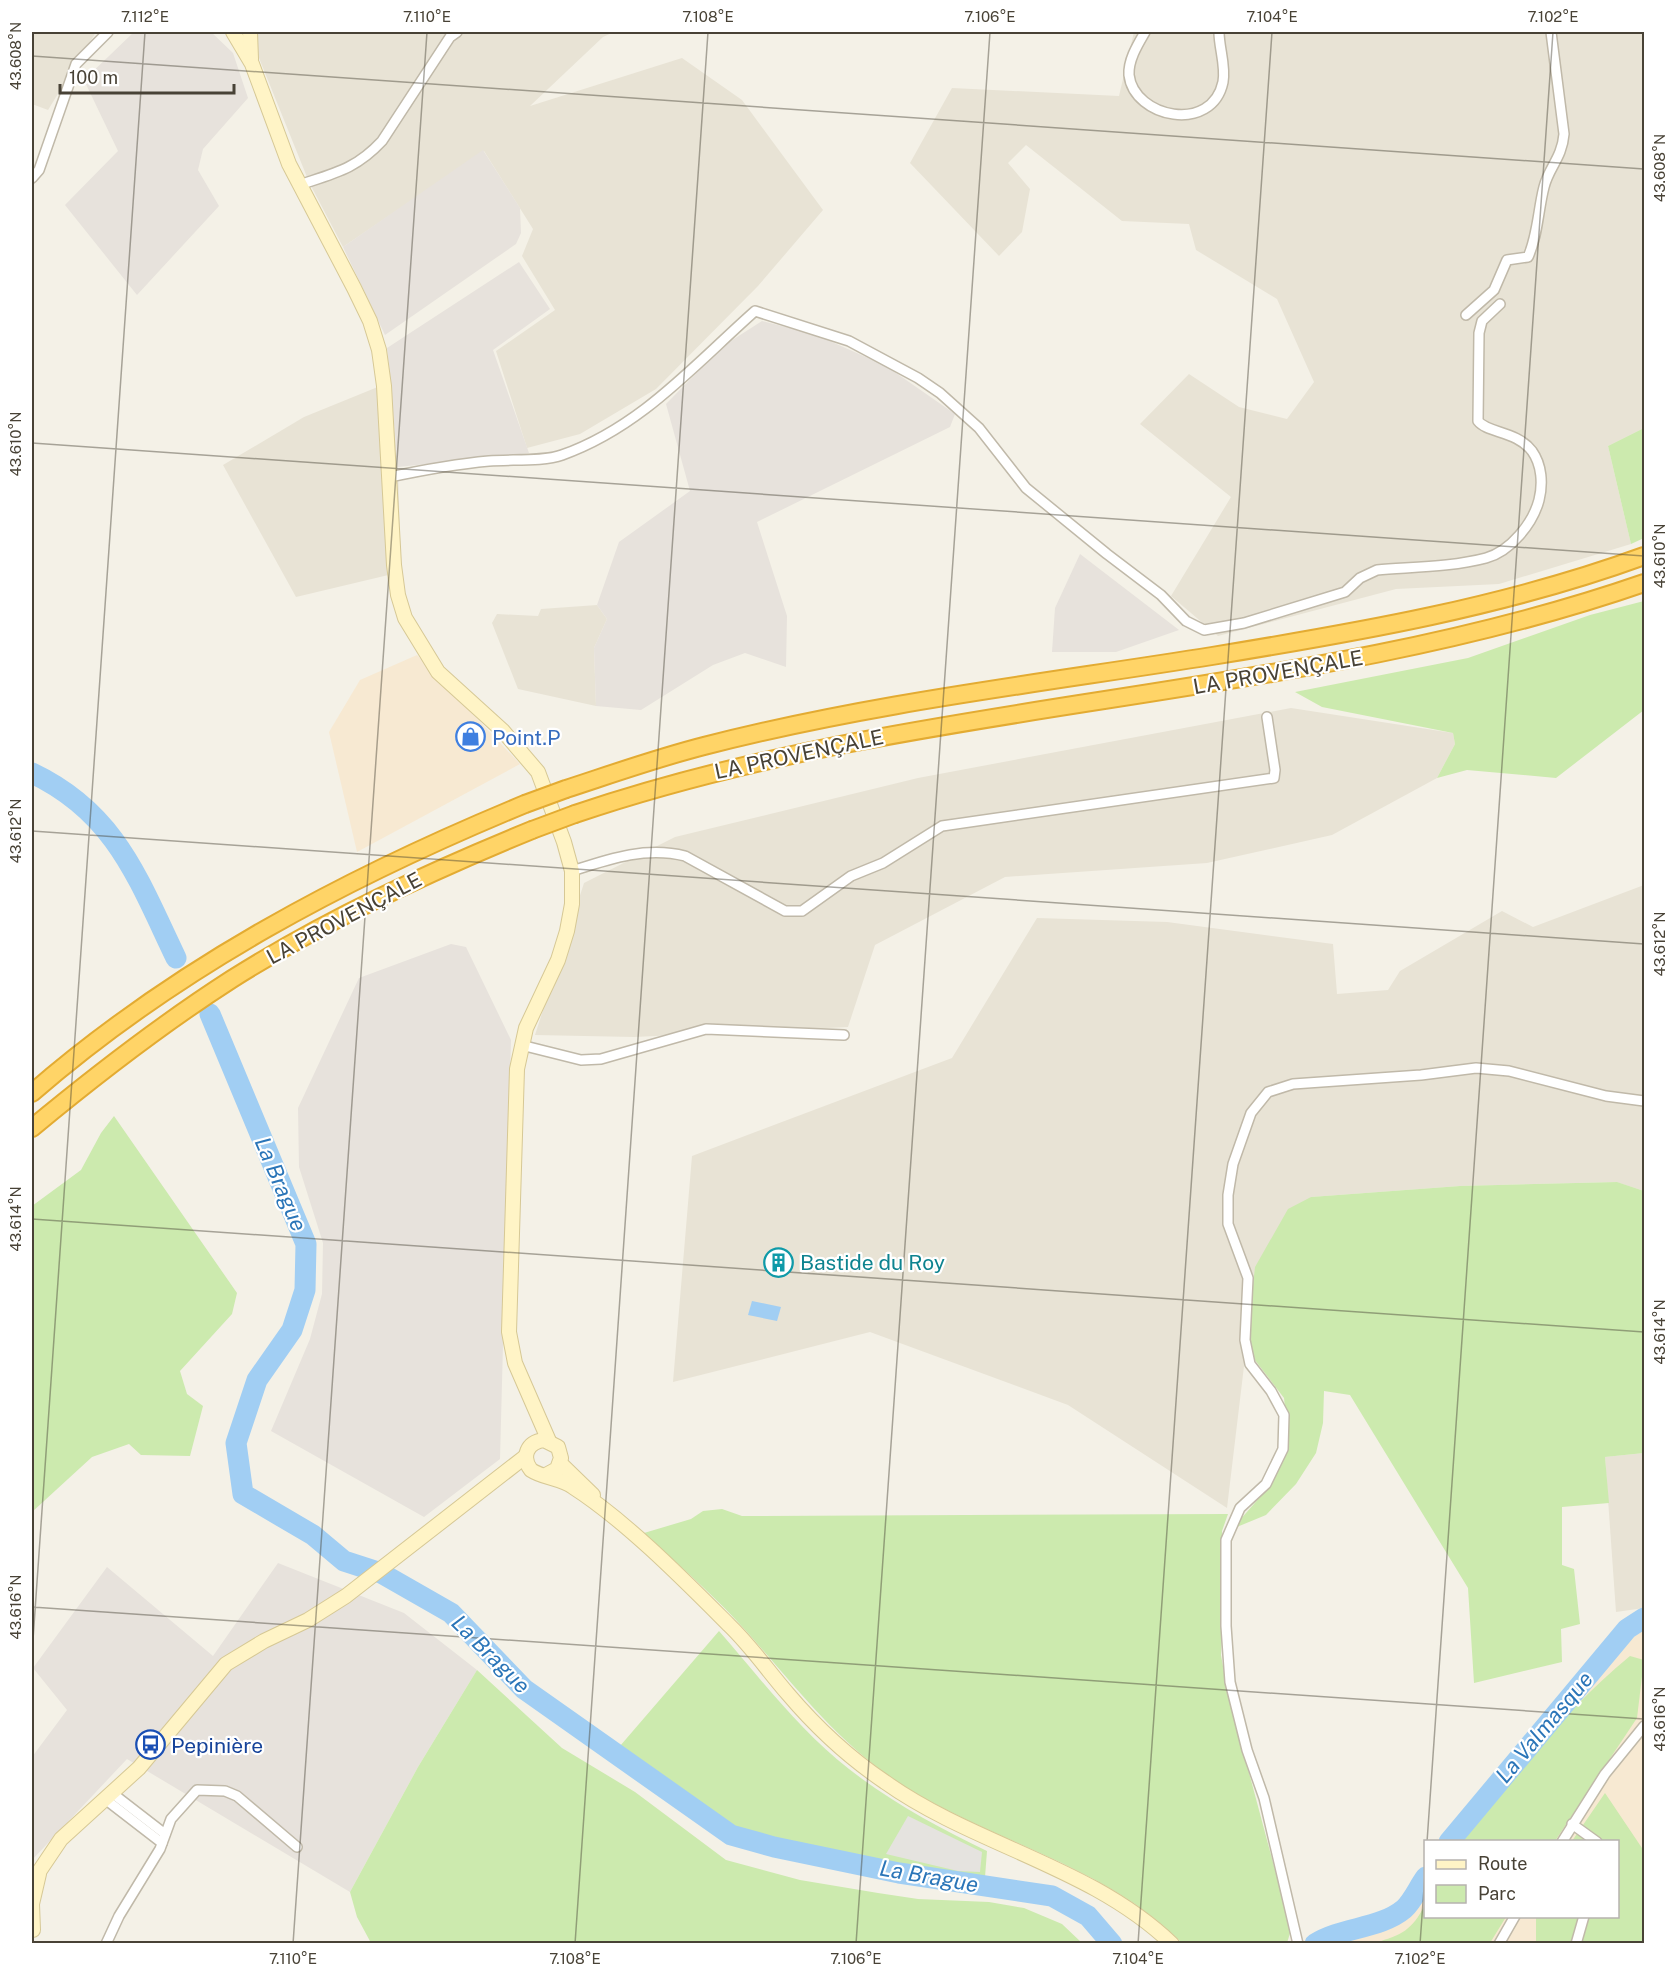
<svg xmlns="http://www.w3.org/2000/svg" width="1676" height="1975" font-family="'Public Sans',sans-serif">
<style>
.residential{fill:#e8e3d5}
.commercial{fill:#f7e9d2}
.industrial{fill:#e7e2dc}
.green{fill:#cceaae}
.parking{fill:#e5e3df}
.water{fill:#a1cef3}
.lines{fill:none;stroke-linecap:round;stroke-linejoin:round}
.river{stroke:#a1cef3;stroke-width:21}
.street-casing{stroke:#c0b9a9;stroke-width:12}
.secondary-casing{stroke:#d6c895;stroke-width:16}
.highway-casing{stroke:#e3ab32;stroke-width:20}
.street{stroke:#fff;stroke-width:9}
.secondary{stroke:#fff4c6;stroke-width:14}
.highway{stroke:#ffd467;stroke-width:16}
.highway-bridge-casing{stroke:#e3ab32;stroke-width:20;stroke-linecap:butt}
.highway-bridge{stroke:#ffd467;stroke-width:16}
.ticks{fill:none;stroke:#484236;stroke-width:1.5;stroke-opacity:0.45}
.labels{text-anchor:middle;dominant-baseline:central;stroke-width:4.5;stroke-linejoin:round;paint-order:stroke}
.street-label{font-size:21px;fill:#484236;stroke:#fff}
.shop-label{font-size:21px;fill:#366cbe;stroke:#fff;text-anchor:start}
.culture-label{font-size:21px;fill:#0d838f;stroke:#fff;text-anchor:start}
.transit-label{font-size:21px;fill:#164399;stroke:#fff;text-anchor:start}
.water-label{font-size:22px;font-style:italic;fill:#2a75b8;stroke:#fff}
.neatline{fill:none;stroke:#484236;stroke-width:2}
.ticks-label{font-size:15px;text-anchor:middle;fill:#484236}
</style>
<rect width="100%" height="100%" fill="#f4f1e7"/>
<g class="residential">
<path d="M32 32H96L48 110 32 104Z"/>
<path d="M236 32H614L603 37 530 106 682 58 742 100 823 210 758 286 656 389 580 434 527 448 496 351 555 310 522 256 533 229 484 151 343 247 309 182 257 53Z"/>
<path d="M1134 32H1644V428L1608 446 1631 544 1499 584 1396 589 1218 636 1171 596 1231 497 1140 424 1189 374 1239 407 1287 419 1314 382 1277 299 1196 250 1189 224 1122 221 1026 145 1008 163 1030 189 1022 232 999 256 910 163 952 88 1119 96Z"/>
<path d="M390 382 398 467 401 572 296 597 223 465 304 417Z"/>
<path d="M597 605 607 619 594 648 596 706 518 689 492 623 497 614 538 616 541 609Z"/>
<path d="M1291 708 1453 733 1455 744 1437 778 1332 835 1207 863 1005 877 875 945 848 1027 634 1037 535 1035 584 883 675 837 918 778Z"/>
<path d="M1644 885V1191L1616 1182 1460 1186 1311 1197 1250 1316 1227 1508 1068 1405 870 1332 673 1382 692 1156 952 1058 1037 918 1167 922 1333 944 1337 994 1388 990 1400 971 1502 911 1533 927Z"/>
<path d="M1644 1453V1608L1616 1612 1605 1457Z"/>
</g>
<g class="commercial">
<path d="M417 655 520 764 357 852 329 732 360 680Z"/>
<path d="M1644 1618V1943L1340 1944 1370 1935 1387 1918 1405 1908 1425 1877 1426 1916H1618V1842L1449 1841 1627 1629Z"/>
</g>
<g class="industrial">
<path d="M134 32H211L233 53 248 98 203 149 198 170 219 206 137 295 65 205 118 151 84 80Z"/>
<path d="M483 150 520 208 521 233 516 244 385 335 343 247Z"/>
<path d="M519 262 550 309 493 350 529 453 398 467 387 348Z"/>
<path d="M762 321 814 334 886 366 955 414 950 427 757 522 787 616 786 667 745 653 713 665 641 710 596 706 594 648 607 619 597 605 619 542 690 491 666 404 723 346Z"/>
<path d="M1080 554 1179 630 1116 652H1052L1055 608Z"/>
<path d="M451 944 466 947 511 1040 500 1459 424 1517 271 1431 310 1339 322 1294 323 1243 299 1167 298 1108 359 978Z"/>
<path d="M278 1563 404 1613 477 1670 418 1767 350 1892 127 1759 32 1860V1757L67 1710 33 1668 107 1567 213 1656Z"/>
</g>
<g class="green">
<path d="M1644 428V538L1631 544 1608 446Z"/>
<path d="M1644 601V710L1556 778 1467 770 1437 778 1455 744 1453 733 1322 707 1295 692 1468 658 1590 615Z"/>
<path d="M114 1116 237 1293 232 1314 180 1371 187 1394 203 1406 190 1456 141 1455 129 1444 92 1457 32 1512V1206L81 1170 101 1133Z"/>
<path d="M1617 1182 1644 1191V1453L1605 1457 1609 1503 1562 1507V1565L1574 1569 1580 1624 1561 1629 1562 1662 1474 1683 1468 1588 1350 1395 1324 1391 1323 1423 1316 1453 1296 1484 1266 1515 1232 1529 1267 1489 1277 1472 1287 1427 1284 1398 1251 1355 1249 1322 1255 1267 1288 1209 1311 1197 1460 1186Z"/>
<path d="M722 1509 742 1516 1228 1514 1222 1531 1224 1588 1221 1655 1228 1694 1291 1930 1287 1943H1182C1103 1862 984 1841 892 1778 829 1735 787 1675 736 1620 707 1589 675 1562 644 1533L691 1519 703 1511Z"/>
<path d="M719 1631C760 1678 799 1730 849 1769 891 1802 939 1828 987 1851L985 1877H965L887 1863 738 1831 709 1813 620 1746Z"/>
<path d="M1630 1656 1644 1660 1637 1718 1555 1841 1461 1842C1513 1775 1565 1710 1630 1656Z"/>
<path d="M477 1670 562 1748 635 1792 726 1860 800 1880 878 1893 918 1899 989 1902 1024 1908 1062 1924 1082 1943H371L357 1917 350 1892 418 1767Z"/>
<path d="M1605 1793 1644 1851V1943L1536 1944V1917L1618 1916V1842L1572 1841Z"/>
<path d="M1425 1905 1426 1916 1506 1917 1490 1943H1375C1403 1934 1411 1931 1425 1905Z"/>
</g>
<path class="parking" d="M908 1816 982 1852 980 1872 958 1871 886 1854Z"/>
<path class="water" d="M752 1301 781 1307 777 1321 748 1315Z"/>
<g class="lines">
<g class="river">
<path d="M32 773C116 813 138 879 176 958"/>
<path d="M210 1014 306 1244 305 1290 292 1330 257 1380 236 1443 243 1494 313 1535 344 1561 381 1573 451 1613 524 1689 731 1835 774 1847 899 1873 1052 1896 1088 1916 1112 1944"/>
<path d="M1449 1842 1627 1629 1644 1618"/>
<path d="M1315 1944C1342 1927 1380 1929 1404 1909 1413 1901 1419 1886 1426 1877"/>
</g>
<defs>
<g id="street">
<path d="M1145 32C1138 44 1128 60 1129 75 1134 118 1212 134 1223 82 1226 66 1219 48 1219 32"/>
<path d="M32 178 39 170 76 64 108 32"/>
<path d="M299 185C335 173 356 169 382 141L450 37 457 32"/>
<path d="M1466 315 1494 290 1507 260 1528 257C1538 235 1538 210 1544 187 1549 167 1562 158 1564 134L1551 32"/>
<path d="M390 477C423 470 456 464 489 461 510 459 543 462 562 455 641 427 694 365 755 311L849 341 918 378 940 393 979 428 1026 488 1107 554 1161 595 1186 621 1204 630 1244 623 1345 592 1360 578 1377 570C1412 567 1452 567 1486 558 1511 551 1533 523 1539 500 1543 484 1542 465 1532 451 1517 431 1487 433 1478 421L1479 333 1482 321 1500 304"/>
<path d="M572 871C609 859 646 846 685 856L785 911H802L851 876 883 863 942 826 1274 778 1275 770 1267 717"/>
<path d="M521 1045 581 1060 601 1059 706 1029 844 1035"/>
<path d="M112 1793 165 1834"/>
<path d="M105 1799 162 1843"/>
<path d="M1572 1824 1597 1842"/>
<path d="M1562 1842 1605 1774 1644 1726"/>
<path d="M106 1944 119 1916 160 1849 171 1819 197 1790 225 1791 237 1796 297 1847"/>
<path d="M1298 1944 1264 1798 1247 1750 1230 1682 1226 1626V1540L1240 1508 1266 1484 1283 1449 1284 1415 1271 1391 1250 1364 1245 1340 1248 1278 1228 1224V1195L1233 1164 1251 1113 1268 1092 1293 1084 1421 1075 1476 1068 1509 1071 1606 1096 1644 1101"/>
<path d="M1499 1944 1515 1916"/>
<path d="M1576 1944 1584 1916"/>
</g>
<g id="secondary">
<path d="M233 32 252 64 289 164 354 288 370 321 379 350 384 386 394 565 398 595 405 618 438 672 503 731 538 772 564 842 572 871V904L567 931 558 960 526 1028 517 1069 509 1332 515 1363 549 1441"/>
<path d="M250 32 251 59"/>
<path d="M560 1463 593 1495"/>
<path d="M546 1475 557 1469 561 1458 558 1447 544 1440C527 1442 521 1457 531 1470 543 1478 560 1478 573 1487 626 1521 684 1580 729 1625 751 1646 768 1671 788 1694 816 1727 848 1757 885 1782 975 1846 1091 1866 1172 1944"/>
<path d="M32 1882 61 1839 139 1768 226 1664 264 1641 308 1620 346 1596 526 1456"/>
<path d="M33 1930 32 1904 39 1874"/>
</g>
<g id="highway">
<path d="M566 789C612 774 657 758 704 746 870 703 1043 683 1212 656 1359 632 1504 607 1644 556"/>
<path d="M575 814C922 696 1298 703 1644 583"/>
<path d="M32 1093C177 967 348 877 525 804"/>
<path d="M32 1128C96 1075 162 1024 232 979 327 919 429 872 532 830"/>
</g>
</defs>
<use href="#street" class="street-casing"/>
<use href="#secondary" class="secondary-casing"/>
<use href="#highway" class="highway-casing"/>
<use href="#street" class="street"/>
<use href="#secondary" class="secondary"/>
<use href="#highway" class="highway"/>
<defs>
<g id="highway-bridge">
<path d="M525 804 566 789"/>
<path d="M532 830 575 814"/>
</g>
</defs>
<use href="#highway-bridge" class="highway-bridge-casing"/>
<use href="#highway-bridge" class="highway-bridge"/>
</g>
<path class="ticks" d="M32 56 1644 169M32 443 1644 556M32 831 1644 944M32 1219 1644 1332M32 1607 1644 1719M32 1654 145 32M1427 1842 1553 32M293 1944 427 32M575 1944 708 32M856 1944 990 32M1138 1944 1272 32M1420 1944 1426 1860"/>
<defs>
<symbol id="shop-ring" viewBox="-11 -11 22 22"><circle r="9.5" fill="#fff" stroke="#3f7fe0" stroke-width="1.5"/><path d="M-5-2.5h2.3a2.7 3.5 0 0 1 5.4 0H5L5.5 6h-11ZM-1.5-2.5h3a1.5 2.3 0 0 0-3 0Z" fill="#3f7fe0"/></symbol>
<symbol id="building-ring" viewBox="-11 -11 22 22"><circle r="9.5" fill="#fff" stroke="#0f9aa8" stroke-width="1.5"/><path d="M-4-6H4V6H1V3H-1V6H-4ZM-2.5-4.3h1.7v1.8h-1.7ZM.8-4.3h1.7v1.8H.8ZM-2.5-1h1.7V.8h-1.7ZM.8-1h1.7V.8H.8Z" fill="#0f9aa8"/></symbol>
<symbol id="bus-ring" viewBox="-11 -11 22 22"><circle r="9.5" fill="#fff" stroke="#1a4fb4" stroke-width="1.5"/><path d="M-5-6H5V4H4V6H2V4H-2V6H-4V4H-5ZM-3.5-4V0h7V-4ZM-3.5 1.2v1.5H-2V1.2ZM2 1.2v1.5H3.5V1.2Z" fill="#1a4fb4"/></symbol>
</defs>
<g fill-rule="evenodd">
<use href="#shop-ring" x="454" y="720" width="33" height="33"/>
<use href="#building-ring" x="762" y="1246" width="33" height="33"/>
<use href="#bus-ring" x="134" y="1728" width="33" height="33"/>
</g>
<g class="labels">
<g class="street-label">
<text transform="translate(1278 672) rotate(-10)">LA PROVENÇALE</text>
<text transform="translate(799 754) rotate(-12)">LA PROVENÇALE</text>
<text transform="translate(344 918) rotate(-28)">LA PROVENÇALE</text>
</g>
<g class="shop-label">
<text x="492" y="737">Point.P</text>
</g>
<g class="culture-label">
<text x="800" y="1262">Bastide du Roy</text>
</g>
<g class="transit-label">
<text x="171" y="1745">Pepinière</text>
</g>
<g class="water-label">
<text transform="translate(281 1184) rotate(67)">La Brague</text>
<text transform="translate(491 1654) rotate(45)">La Brague</text>
<text transform="translate(1544 1727) rotate(-50)">La Valmasque</text>
<text transform="translate(929 1876) rotate(10)">La Brague</text>
</g>
</g>
<rect width="1676" height="1975" fill="none" stroke="#ffffff" stroke-width="66"/>
<rect x="1424" y="1840" width="195" height="78" fill="#ffffff" stroke="#b6b3af" stroke-width="1.5"/>
<rect x="1436" y="1860" width="30" height="9" fill="#fff4c6" stroke="#b6b3af" stroke-width="1.5"/>
<text x="1478" y="1870" font-size="18" fill="#484236">Route</text>
<rect x="1436" y="1885" width="30" height="18" fill="#cceaae" stroke="#b6b3af" stroke-width="1.5"/>
<text x="1478" y="1900" font-size="18" fill="#484236">Parc</text>
<path d="M60 84v9h174v-9" fill="none" stroke="#484236" stroke-width="3"/>
<text x="69" y="84" font-size="18" fill="#484236" stroke="#ffffff" stroke-width="4.5" paint-order="stroke">100 m</text>
<rect x="33" y="33" width="1610" height="1909" class="neatline"/>
<g class="ticks-label">
<text x="145" y="22">7.112°E</text>
<text x="427" y="22">7.110°E</text>
<text x="708" y="22">7.108°E</text>
<text x="990" y="22">7.106°E</text>
<text x="1272" y="22">7.104°E</text>
<text x="1553" y="22">7.102°E</text>
<text transform="translate(16 56) rotate(-90)" y="5">43.608°N</text>
<text transform="translate(1660 168) rotate(-90)" y="5">43.608°N</text>
<text transform="translate(16 444) rotate(-90)" y="5">43.610°N</text>
<text transform="translate(1660 556) rotate(-90)" y="5">43.610°N</text>
<text transform="translate(16 831) rotate(-90)" y="5">43.612°N</text>
<text transform="translate(1660 944) rotate(-90)" y="5">43.612°N</text>
<text transform="translate(16 1219) rotate(-90)" y="5">43.614°N</text>
<text transform="translate(1660 1332) rotate(-90)" y="5">43.614°N</text>
<text transform="translate(16 1607) rotate(-90)" y="5">43.616°N</text>
<text transform="translate(1660 1719) rotate(-90)" y="5">43.616°N</text>
<text x="293" y="1964">7.110°E</text>
<text x="575" y="1964">7.108°E</text>
<text x="856" y="1964">7.106°E</text>
<text x="1138" y="1964">7.104°E</text>
<text x="1420" y="1964">7.102°E</text>
</g>
</svg>
